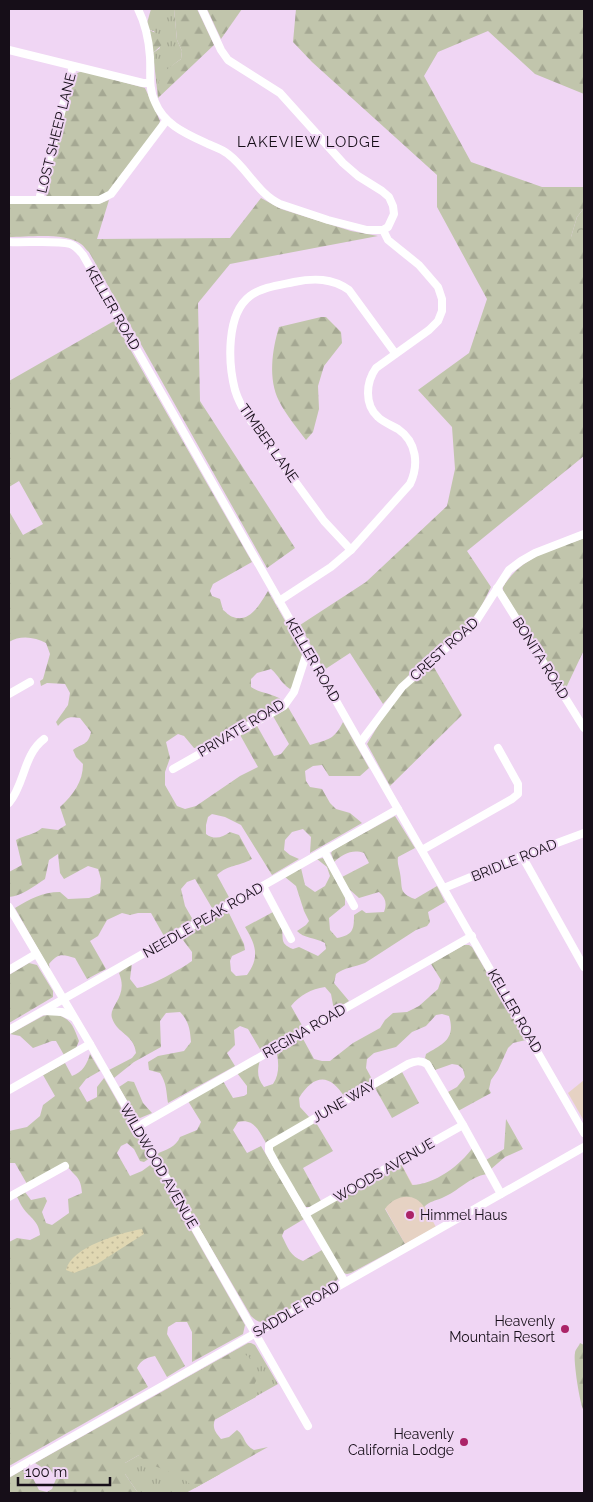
<svg xmlns="http://www.w3.org/2000/svg" width="593" height="1502" font-family="Raleway,sans-serif">
<style>
.commercial{fill:#e6d2c3}
.grass{fill:url(#grass-tufts)}
.forest{fill:url(#forest-firs)}
.sand{fill:url(#sand-dots)}
.park{fill:url(#park-crowns)}
.lines{fill:none;stroke-linecap:round;stroke-linejoin:round}
.minor{stroke:#fff;stroke-width:8}
.poi-dot{fill:#ab2367;stroke:#f0d6f4;stroke-width:2}
.labels{text-anchor:middle;dominant-baseline:central;stroke-width:4;stroke-linejoin:round;paint-order:stroke}
.street-label{font-size:14px;fill:#160e18;stroke:#f0d6f4}
.poi-label{font-size:14px;fill:#160e18;stroke:#f0d6f4;text-anchor:end}
.neighbourhood-label{font-size:15px;letter-spacing:1px;fill:#160e18;stroke:#f0d6f4}
</style>
<defs>
<pattern id="grass-tufts" width="24" height="20" patternUnits="userSpaceOnUse" patternTransform="scale(1.25)"><rect width="24" height="20" fill="#c1c5ac"/><path d="M3 7l-1-3M5 7V3M7 7l1-3M15 17l-1-3M17 17v-4M19 17l1-3" fill="none" stroke="#a5a893"/></pattern>
<pattern id="forest-firs" width="22" height="20" patternUnits="userSpaceOnUse" patternTransform="scale(1.25)"><rect width="22" height="20" fill="#c1c5ac"/><path d="M5 1l3.5 6h-7zM16 11l3.5 6h-7z" fill="#a5a893"/></pattern>
<pattern id="sand-dots" width="8" height="8" patternUnits="userSpaceOnUse" patternTransform="scale(1.25)"><rect width="8" height="8" fill="#e0d7b2"/><path d="M2 2h.1M6 6h.1" fill="none" stroke="#bfb798" stroke-width="1.8" stroke-linecap="round"/></pattern>
<pattern id="park-crowns" width="20" height="18" patternUnits="userSpaceOnUse" patternTransform="scale(1.25)"><rect width="20" height="18" fill="#c1c5ac"/><path d="M2 6a3 3 0 1 1 6 0M12 15a3 3 0 1 1 6 0" fill="none" stroke="#a5a893"/></pattern>
</defs>
<rect width="100%" height="100%" fill="#f0d6f4"/>
<g class="commercial">
<path d="M584 1080V1121L568 1093Z"/>
<path d="M401 1164 436 1227 405 1244 370 1181Z"/>
</g>
<g class="grass">
<path d="M151 9H174L177 40 182 51 181 59C166 70 156 78 158 98L153 53 160 48 154 31 149 30 147 23Z"/>
<path d="M248 1343H251L255 1345 278 1384 195 1431 220 1474 186 1493H138L125 1474V1463L139 1455 170 1387Z"/>
</g>
<g class="forest">
<path d="M174 9H197L214 45 158 98C156 76 164 71 181 59L182 51 177 40Z"/>
<path d="M207 9H242L221 39Z"/>
<path d="M296 9H584V94L535 74 488 31 438 52 424 76 471 162 542 187H584V208L577 217 571 237H584V456L467 551 491 587 480 609 464 628 408 676 383 704 350 653 324 670 300 625 366 582 447 506 455 469 452 427 418 390 469 353 487 299 437 207V175L312 62 293 42Z"/>
<path d="M149 30 163 36 166 41 153 53Z"/>
<path d="M82 71 145 88 160 121 159 125 107 193 97 197H48L45 194V189L75 74Z"/>
<path d="M261 198 281 209 351 231 378 236 230 264 198 303 200 401 295 548 267 568 89 252C86 250 84 246 81 244 65 232 28 237 9 237V204H98L109 200 97 239 230 238Z"/>
<path d="M321 317H326L341 332 342 343 324 366 318 386 319 409 313 432 306 440C297 428 286 415 279 401 268 379 272 350 279 327Z"/>
<path d="M114 321 252 562 213 584 210 591 212 596 220 599 223 610C226 612 229 616 233 617 250 624 261 602 268 591L304 654 294 685 290 689C281 683 279 676 271 669L257 673 251 679V687C261 694 272 693 282 700L276 705 199 748H194L184 736 178 734 166 742 170 758 165 772V785L177 806 185 809 196 806 240 776 258 767 239 733 256 724 274 756 281 754 289 744 273 716 288 707 310 745C329 739 334 740 343 722L369 768 360 776H329L322 765 313 766 305 771 306 781 310 787 322 789 330 803 336 809 350 813 362 823 310 853 311 837 303 829 292 832 285 840 284 850 290 855 299 859 272 875 241 825 225 817 212 814 208 817 206 825V834C214 840 222 838 230 832L239 835 252 859C238 867 229 864 217 875L230 899 212 908 195 879 187 882 181 889 185 906 193 920 164 936 151 913H138L130 915 122 913 107 920 98 936 90 941 106 969 87 979 75 958C62 954 58 953 49 964L50 970 15 908C30 899 42 892 60 892L68 899 89 898 100 893 101 879 98 869 88 866 64 879 60 873 58 854 49 860 45 879C34 886 22 896 9 897V872L22 865 16 840C25 835 34 835 42 828L58 830 66 825 60 807C73 795 83 782 83 764L76 757 73 750C82 743 88 746 91 732L80 718C69 716 66 717 58 726L56 722 68 705 70 693 65 684 47 683 41 686 40 681 43 679 50 654 46 643C35 637 20 635 9 642V511L23 535 43 524 19 481 9 487V381Z"/>
<path d="M584 538V650L565 690 503 591V587C523 555 551 551 584 538Z"/>
<path d="M432 664 462 715 390 786 367 744 388 709 401 692Z"/>
<path d="M395 816 415 848 398 857C397 864 399 867 400 873 403 888 398 893 415 899L437 886 445 902 428 912 430 922 427 926 416 930 365 963C355 967 345 967 336 974L334 983 349 1001 334 1010 331 994 325 987C311 989 300 995 291 1006L303 1027 261 1051 248 1029 240 1026 234 1030 235 1045 227 1053 235 1066 168 1103C166 1091 167 1084 160 1073L149 1070 148 1062 158 1056 184 1051 191 1042C190 1030 189 1021 180 1012L166 1013 160 1021 161 1047 134 1062 114 1078 109 1070 132 1058 136 1053C134 1034 117 1034 112 1018 108 1006 129 997 119 973L132 963 130 979 137 988C149 987 181 969 192 961V952L180 936 227 909 244 944 245 950 232 956 230 961 231 971 236 976 247 975C260 957 256 945 245 927L273 912C275 916 279 921 281 926 285 938 278 943 293 949L299 947 318 956 326 949 325 943C316 938 303 938 297 931L306 925 309 921 304 911 296 886 285 877 301 868 305 885 315 892 325 886 330 876 327 867 317 859 323 858 345 896V905L329 918 330 930 337 938C353 935 354 930 354 915L362 910 366 913 384 912C387 904 386 898 379 892L359 898 349 889 342 877 369 863 364 853C352 849 343 854 334 862L331 853 333 850Z"/>
<path d="M464 945H469L472 947 526 1040 513 1043 508 1048 498 1070 491 1080 489 1089 491 1093 458 1111 448 1092 457 1087 465 1077 463 1069 458 1065 452 1064 435 1070 431 1063 425 1058 426 1054C443 1044 456 1039 449 1016L442 1014 436 1015 426 1026 412 1032 396 1047 374 1053 367 1059 366 1068 373 1081 345 1098C330 1073 314 1074 299 1098L300 1107 310 1118 266 1143C259 1131 254 1118 238 1122L233 1130 247 1153 261 1146 304 1219 284 1231 282 1236C288 1248 290 1256 303 1261L322 1250 337 1275 338 1279 335 1282 268 1322C260 1323 256 1321 251 1316L156 1154C166 1150 176 1147 180 1137L197 1130 201 1122 188 1101 223 1081 233 1098 244 1096 247 1094V1086L237 1073 260 1060C257 1071 257 1078 264 1087L273 1084C279 1075 279 1065 277 1054L274 1052 302 1037 314 1059 322 1061H330L353 1043 380 1028 385 1020 393 1013 407 1012 419 1006 438 989 441 980 431 964Z"/>
<path d="M29 963 37 965 53 991V997L9 1023V975Z"/>
<path d="M51 1014C70 1016 73 1025 79 1041L76 1048 64 1055 56 1041H52L33 1048 20 1036 10 1034 43 1016Z"/>
<path d="M90 1054 100 1071 86 1079 79 1088 87 1102 97 1097V1087L104 1078 150 1158 144 1162 140 1161 134 1149 127 1143 121 1146 117 1153 130 1176 142 1171 153 1163 245 1325 243 1334 192 1362V1332L187 1322H176L168 1327 167 1334 185 1366 167 1377 155 1356C146 1358 141 1360 137 1368L148 1387 9 1466V1242L17 1238 30 1240 40 1235C39 1221 30 1218 23 1208 20 1204 19 1200 17 1197L25 1192 31 1200 45 1197 47 1201 42 1212 46 1223 52 1225 69 1213 68 1199 82 1193C81 1176 75 1177 67 1166L27 1184 15 1163H9V1131L27 1127 40 1116 43 1105 55 1096 43 1075 65 1063 72 1076C83 1072 87 1064 90 1054Z"/>
<path d="M402 1072 419 1103 392 1118 375 1088Z"/>
<path d="M128 1081 134 1082 143 1103 152 1113 140 1118 136 1116 119 1087Z"/>
<path d="M506 1119 523 1149 505 1157 491 1169 486 1160 504 1149Z"/>
<path d="M315 1121 333 1151 303 1168 321 1201 311 1207H306L302 1204 272 1150 273 1146Z"/>
<path d="M473 1147 487 1174C469 1177 459 1191 442 1198 435 1201 430 1201 424 1207 415 1191 394 1195 385 1209L405 1244 351 1273 347 1274 343 1273 310 1216 311 1213 401 1164 412 1185C434 1185 461 1165 473 1147Z"/>
<path d="M580 1343 584 1345V1411C580 1406 573 1360 575 1353 575 1350 579 1346 580 1343Z"/>
<path d="M238 1349 251 1359 259 1375 254 1385 256 1397 215 1419C212 1428 215 1432 221 1439L229 1437 237 1430C246 1437 243 1444 254 1450L268 1447 195 1488 180 1476 147 1463 139 1455 125 1463V1474L138 1493H9V1478L27 1467 39 1490 47 1492 52 1489 56 1479 50 1469 43 1468 35 1463Z"/>
</g>
<path class="sand" d="M142 1229 144 1234 97 1264 74 1273 66 1270C71 1247 120 1233 142 1229Z"/>
<path class="park" d="M584 208V237H571L577 217Z"/>
<g class="lines">
<g class="minor">
<path d="M138 9C145 23 149 41 150 57 151 72 148 88 155 102 164 125 187 134 208 144 215 147 222 149 228 154 248 169 257 193 280 204L328 220 367 230H383L388 227 394 214 393 206 389 197 382 191 358 176 343 163 280 93 228 60 221 50 202 9"/>
<path d="M9 50 143 83H150"/>
<path d="M9 200H99L111 194 166 121"/>
<path d="M39 200 73 66"/>
<path d="M9 242C25 243 56 240 70 244 76 246 79 250 83 255L360 743 584 1133"/>
<path d="M351 550 324 521 248 417C243 409 238 400 235 390 228 363 226 314 250 296 262 287 280 285 294 282 314 278 332 278 349 290L395 353"/>
<path d="M497 588 584 728"/>
<path d="M279 601 331 567 351 550 410 484C419 465 417 442 398 429 391 425 383 422 378 417 364 404 366 382 376 368L429 330 438 321 442 311V299L438 287 419 265 388 240 383 230"/>
<path d="M9 694 30 682"/>
<path d="M360 743 402 687 445 649 473 626 509 570 521 561 535 553 584 534"/>
<path d="M173 769 284 706 294 692 308 649"/>
<path d="M9 803C25 784 23 755 44 739"/>
<path d="M422 850 512 799 518 794V784L498 748"/>
<path d="M324 851 354 906"/>
<path d="M522 856 584 967"/>
<path d="M263 886 291 939"/>
<path d="M444 888 522 856 584 833"/>
<path d="M9 907 90 1044 308 1426"/>
<path d="M9 970 36 954"/>
<path d="M44 1011 62 1012 73 1017"/>
<path d="M9 1030 398 809"/>
<path d="M9 1090 90 1044"/>
<path d="M137 1127 472 936"/>
<path d="M9 1197 65 1166"/>
<path d="M305 1214 463 1125"/>
<path d="M345 1282 276 1164 269 1151V1145L408 1064C415 1061 420 1060 427 1064L463 1125 501 1194"/>
<path d="M9 1473 584 1147"/>
</g>
</g>
<g class="poi-dot">
<circle cx="410" cy="1215" r="5"/>
<circle cx="565" cy="1329" r="5"/>
<circle cx="464" cy="1442" r="5"/>
</g>
<g class="labels">
<g class="street-label">
<text transform="translate(56 133) rotate(-76)">LOST SHEEP LANE</text>
<text transform="translate(113 308) rotate(60)">KELLER ROAD</text>
<text transform="translate(269 443) rotate(55)">TIMBER LANE</text>
<text transform="translate(444 649) rotate(-42)">CREST ROAD</text>
<text transform="translate(541 658) rotate(58)">BONITA ROAD</text>
<text transform="translate(313 660) rotate(60)">KELLER ROAD</text>
<text transform="translate(241 728) rotate(-31)">PRIVATE ROAD</text>
<text transform="translate(514 860) rotate(-22)">BRIDLE ROAD</text>
<text transform="translate(203 920) rotate(-30)">NEEDLE PEAK ROAD</text>
<text transform="translate(515 1011) rotate(60)">KELLER ROAD</text>
<text transform="translate(304 1031) rotate(-30)">REGINA ROAD</text>
<text transform="translate(344 1101) rotate(-30)">JUNE WAY</text>
<text transform="translate(159 1166) rotate(60)">WILDWOOD AVENUE</text>
<text transform="translate(384 1170) rotate(-30)">WOODS AVENUE</text>
<text transform="translate(296 1309) rotate(-30)">SADDLE ROAD</text>
</g>
<g class="poi-label">
<text x="420" y="1215" text-anchor="start">Himmel Haus</text>
<text x="555" y="1321">Heavenly<tspan x="555" dy="16">Mountain Resort</tspan></text>
<text x="454" y="1434">Heavenly<tspan x="454" dy="16">California Lodge</tspan></text>
</g>
<g class="neighbourhood-label">
<text x="309" y="142">LAKEVIEW LODGE</text>
</g>
</g>
<rect width="593" height="1502" fill="none" stroke="#160e18" stroke-width="20"/>
<path d="M18 1477v8h92v-8" fill="none" stroke="#160e18" stroke-width="2.5"/>
<text x="25" y="1477" font-size="15" fill="#160e18" stroke="#f0d6f4" stroke-width="4" paint-order="stroke">100 m</text>
</svg>
